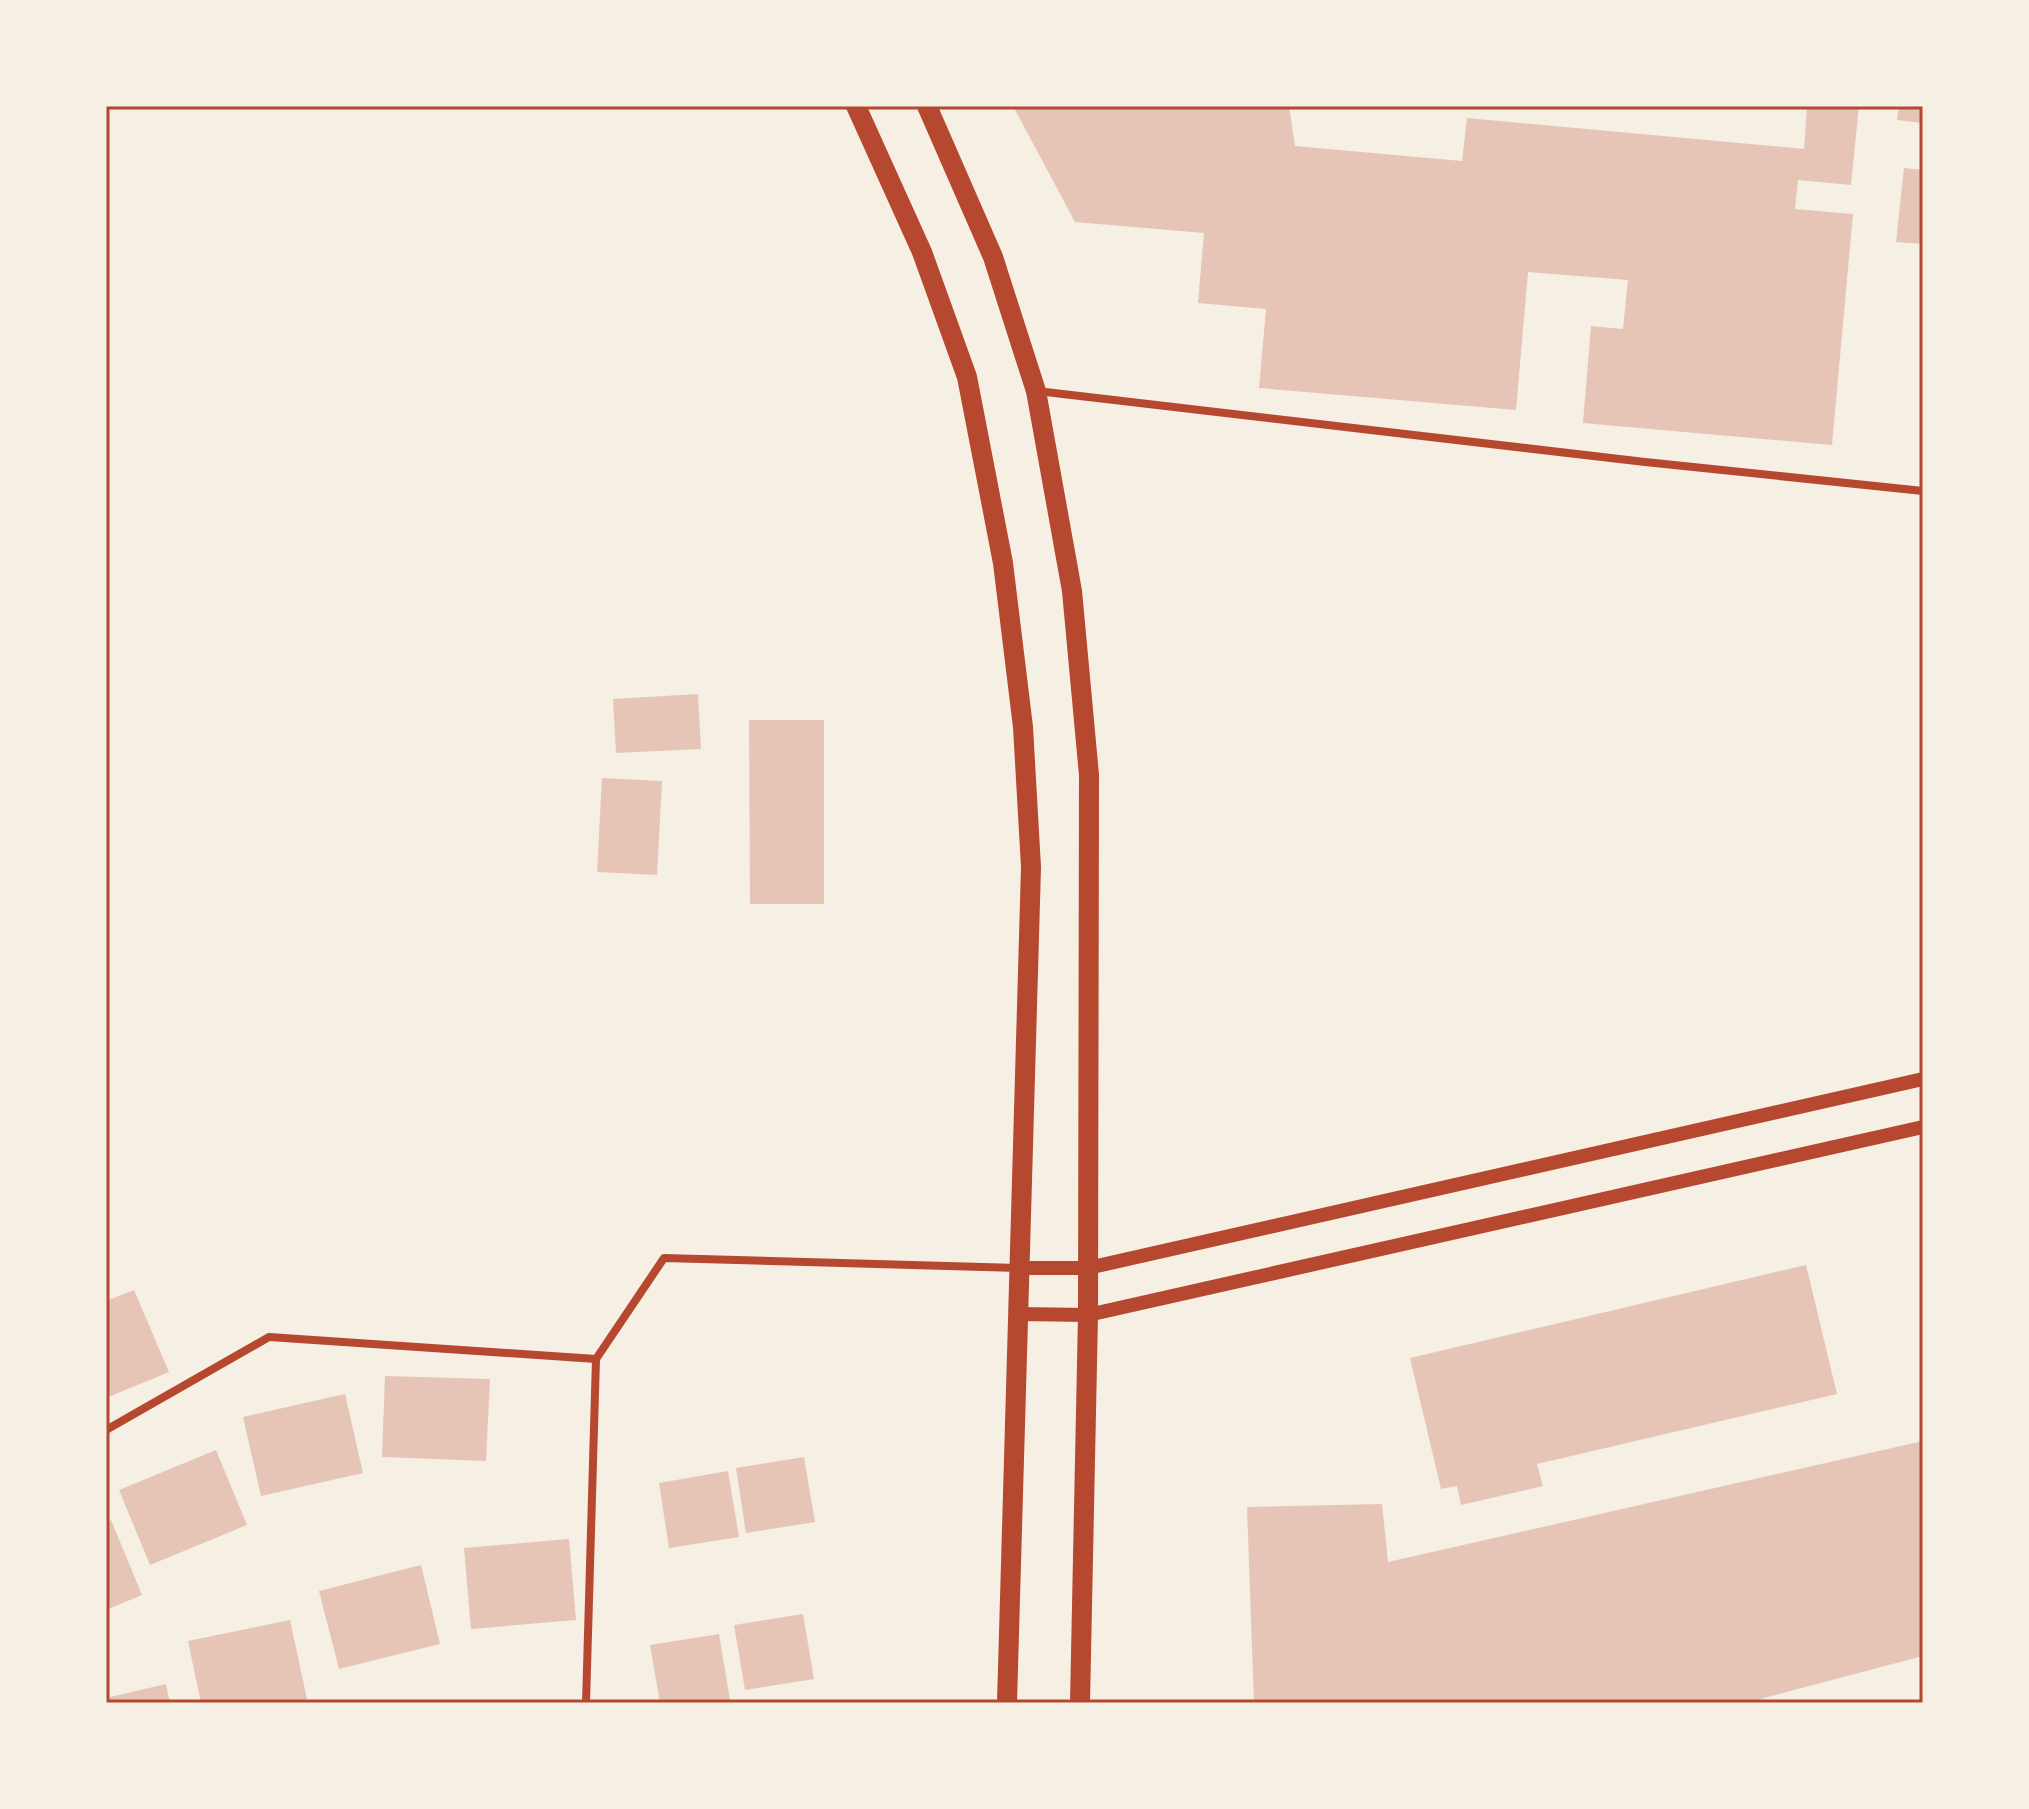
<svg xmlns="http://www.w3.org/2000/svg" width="2029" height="1809" font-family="'Source Sans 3',sans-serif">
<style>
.building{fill:#e6c5b7}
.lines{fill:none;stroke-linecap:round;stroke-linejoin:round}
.minor{stroke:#b5482f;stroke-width:8}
.tertiary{stroke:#b5482f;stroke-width:14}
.primary{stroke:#b5482f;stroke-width:20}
.neatline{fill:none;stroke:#b5482f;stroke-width:3}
</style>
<rect width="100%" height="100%" fill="#f6efe4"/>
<g class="building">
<path d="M1013 106H1289L1295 146 1462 161 1467 118 1804 149 1807 106H1859L1851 185 1798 180 1795 209 1853 214 1832 445 1583 423 1591 326 1623 329 1628 280 1528 272 1516 410 1259 388 1266 309 1198 303 1204 233 1075 222Z"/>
<path d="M1899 106H1923V123L1897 120Z"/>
<path d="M1904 168 1923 170V244L1896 242Z"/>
<path d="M698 694 701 749 616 753 613 699Z"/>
<path d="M749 720H824V904H750Z"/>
<path d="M602 778 662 781 657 875 597 872Z"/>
<path d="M1806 1265 1837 1394 1537 1464 1543 1486 1461 1505 1457 1486 1441 1489 1410 1358Z"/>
<path d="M134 1290 169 1372 106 1398V1301Z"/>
<path d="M385 1376 490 1379 486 1461 382 1457Z"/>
<path d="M345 1394 363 1473 261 1496 243 1417Z"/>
<path d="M1923 1441V1656L1745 1703H1254L1247 1507 1382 1504 1388 1562Z"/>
<path d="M216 1450 247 1525 150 1565 119 1490Z"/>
<path d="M804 1457 815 1522 746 1533 736 1468Z"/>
<path d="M728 1471 739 1537 669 1548 659 1483Z"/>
<path d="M111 1520 142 1595 106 1610V1522Z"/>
<path d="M569 1539 576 1620 471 1629 464 1548Z"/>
<path d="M421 1565 440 1644 339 1669 319 1591Z"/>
<path d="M803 1614 814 1679 745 1690 734 1625Z"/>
<path d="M290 1620 307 1699 288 1703H201L188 1641Z"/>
<path d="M719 1634 730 1700 708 1703H660L650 1645Z"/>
<path d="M166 1684 170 1703H106V1698Z"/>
</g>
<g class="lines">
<g class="minor">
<path d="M1037 391 1645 462 1923 491"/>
<path d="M106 1430 269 1337 596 1359 664 1258 1019 1268"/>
<path d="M586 1703 596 1359"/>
</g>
<g class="tertiary">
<path d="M1020 1268H1088L1923 1079"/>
<path d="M1018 1314 1088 1315 1923 1127"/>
</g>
<g class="primary">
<path d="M856 106 922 252 967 377 1003 563 1023 727 1031 867 1007 1703"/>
<path d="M927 106 993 257 1036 391 1072 591 1089 775 1088 1315 1080 1703"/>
</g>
</g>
<rect width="2029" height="1809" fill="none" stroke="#f6efe4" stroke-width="216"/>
<rect x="108" y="108" width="1813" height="1593" class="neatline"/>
</svg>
